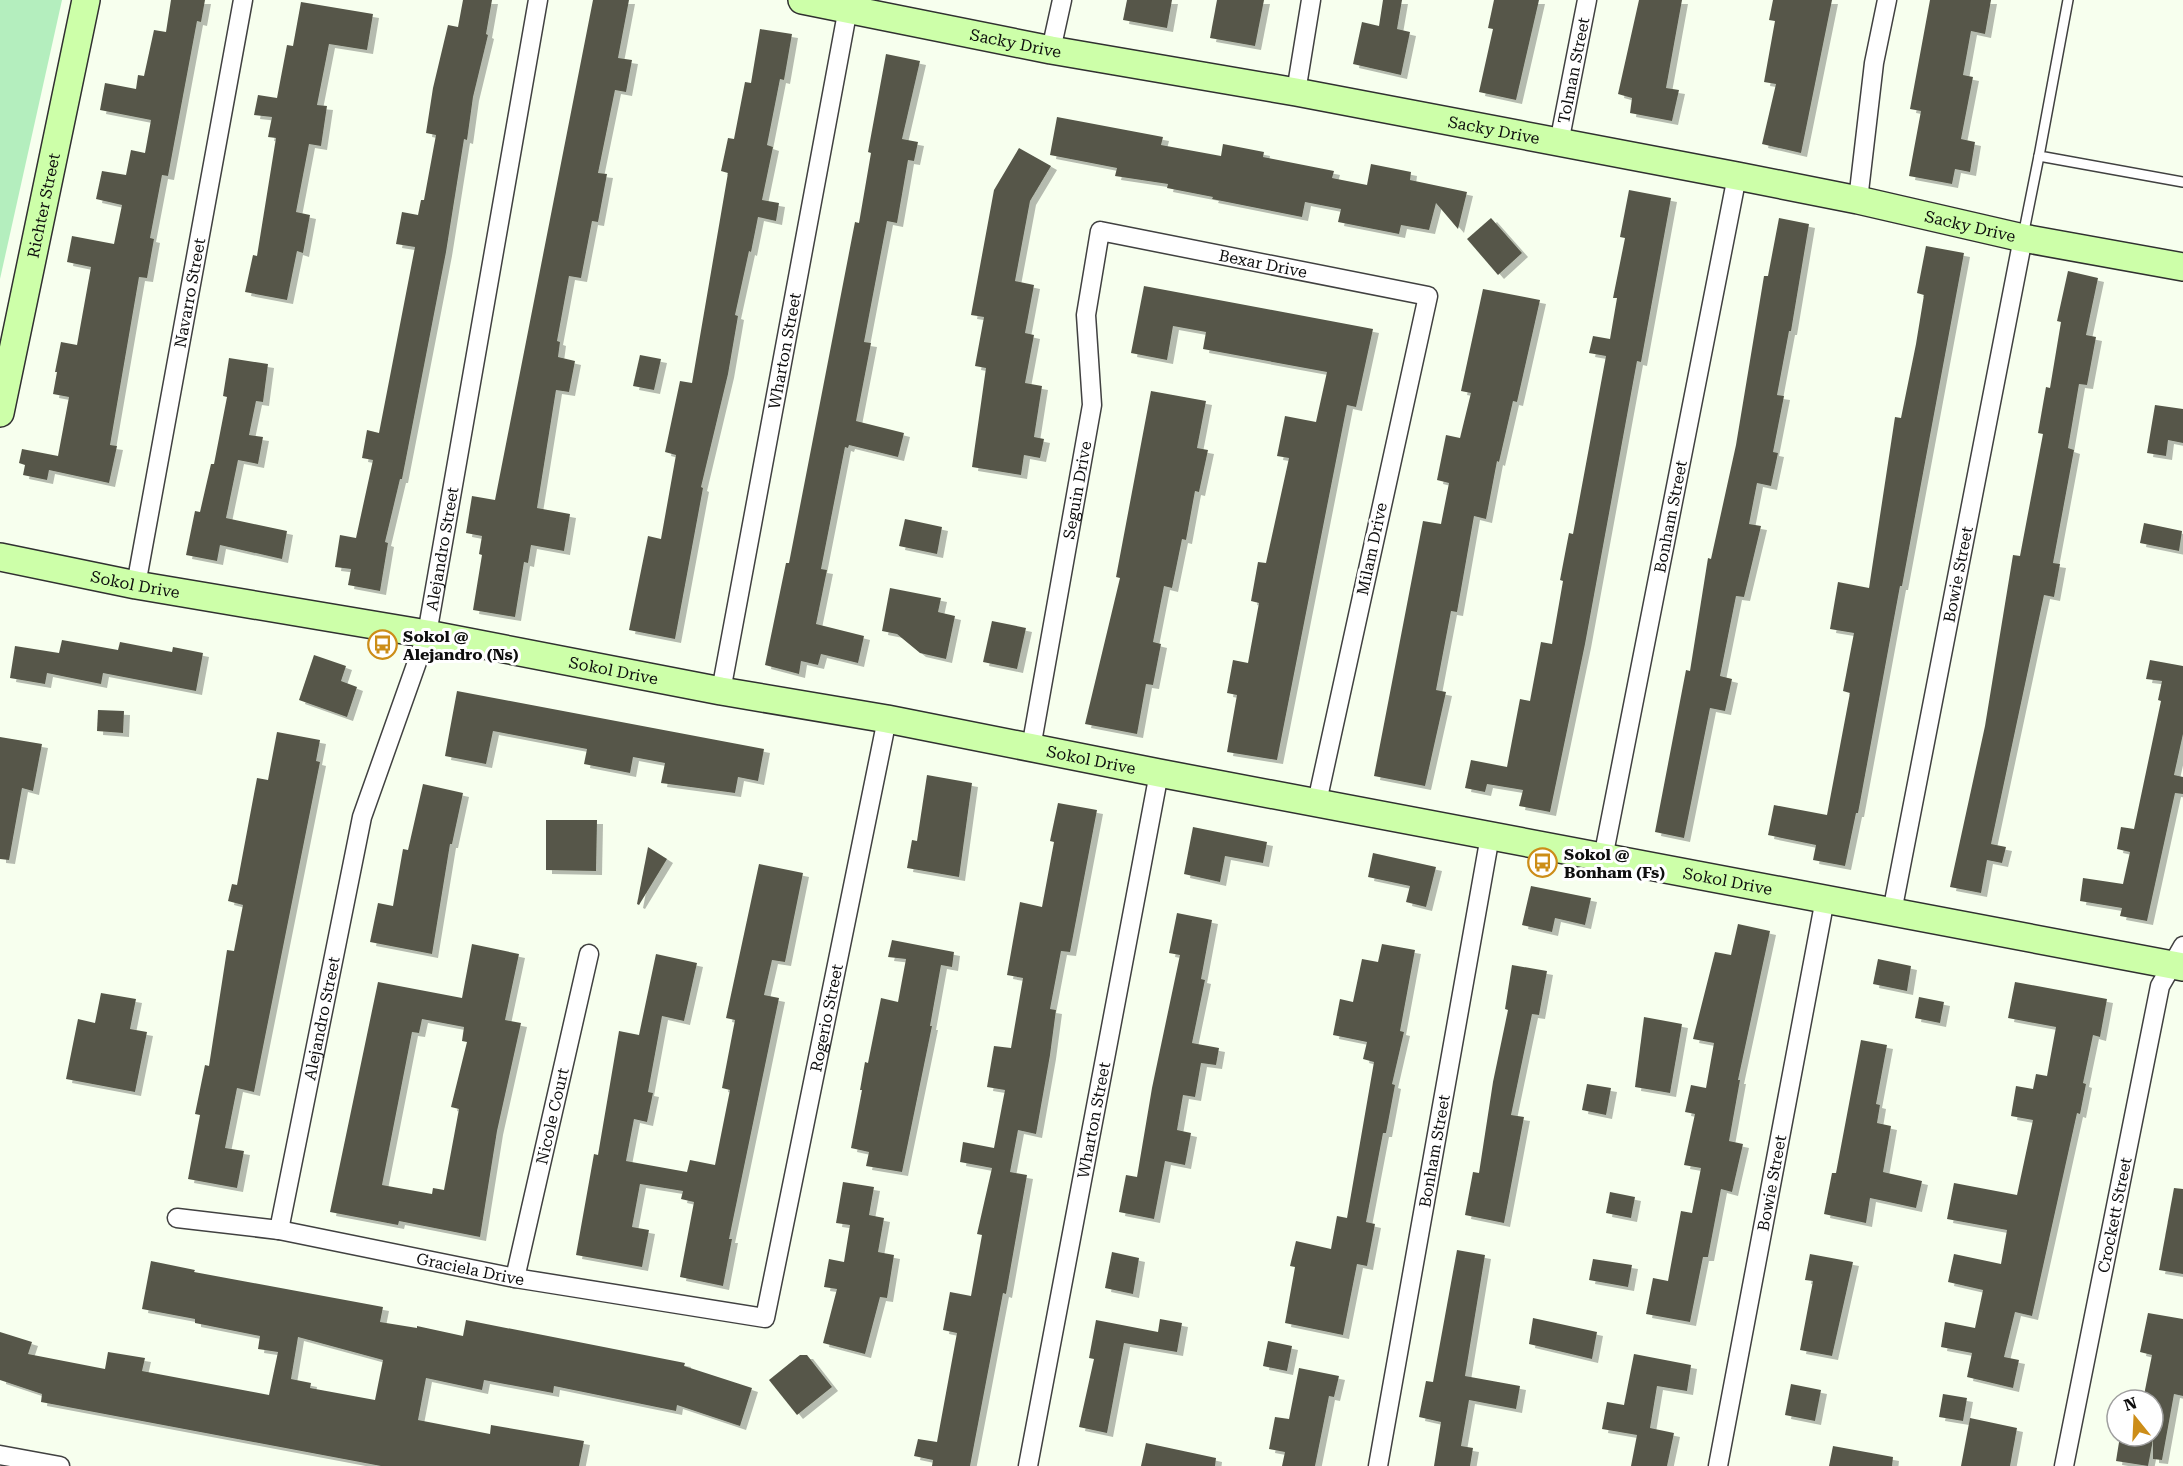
<svg xmlns="http://www.w3.org/2000/svg" width="2183" height="1466" font-family="'Roboto Serif',serif">
<style>
.green{fill:#b4eebe}
.building{fill:#565749;fill-rule:evenodd;filter:url(#shadow)}
.lines{fill:none;stroke-linecap:round;stroke-linejoin:round}
.lane-casing{stroke:#414141;stroke-width:12}
.street-casing{stroke:#414141;stroke-width:21}
.secondary-casing{stroke:#303030;stroke-width:30}
.lane{stroke:#fff;stroke-width:9}
.street{stroke:#fff;stroke-width:18}
.secondary{stroke:#cdffa9;stroke-width:27}
.labels{text-anchor:middle;dominant-baseline:central;stroke-width:6;stroke-linejoin:round;paint-order:stroke}
.street-label{font-size:16px;fill:#0e0e0e;stroke:#fff}
.poi-label{font-size:16px;font-weight:bold;fill:#0e0e0e;stroke:#fff;text-anchor:start}
</style>
<defs>
<filter id="shadow"><feDropShadow dx="6" dy="4" stdDeviation="0" flood-color="#0004"/></filter>
</defs>
<rect width="100%" height="100%" fill="#f7ffee"/>
<path class="green" d="M0 0H62L0 279Z"/>
<g class="building">
<path d="M171 0H205L201 22 197 21 168 176 162 175 150 238 154 239 147 278 139 277 110 445 117 446 109 483 49 470 47 480 23 475 25 465 19 463 22 449 58 456 69 397 53 394 57 372H55L61 342 77 345 91 267 67 262 72 236 114 244 122 205 96 199 102 171 126 175 131 150 145 153 151 120 100 110 105 83 136 89 138 75 144 76 154 30 166 32Z"/>
<path d="M463 0H492L486 34 488 35 473 97 467 140 464 139 446 252 402 479H400L385 542 388 543 380 591 348 585 351 569 335 567 340 535 356 538 373 460 362 458 367 430 379 433 415 247 396 244 402 212 418 215 421 200H424L436 135 426 133 433 88 448 25 458 27Z"/>
<path d="M593 0H629L618 58 632 60 626 92 615 90 598 173 607 174 598 222 592 221 581 278 569 276 557 341 560 342 558 357 575 361 569 392 556 390 537 508 570 514 564 551 531 545 528 563 524 562 515 617 473 610 482 555 479 554 482 536 466 533 472 496 495 500Z"/>
<path d="M1127 0H1172L1167 28 1123 20Z"/>
<path d="M1217 0H1264L1255 46 1210 38Z"/>
<path d="M1383 0H1402L1397 29 1410 32 1401 75 1353 64 1362 22 1379 26Z"/>
<path d="M1494 0H1539L1516 100 1479 92 1493 29 1488 28Z"/>
<path d="M1639 0H1682L1666 88 1679 90 1672 121 1630 113 1632 98 1618 94Z"/>
<path d="M1773 0H1832L1801 153 1762 144 1776 84 1764 82 1775 21 1769 20Z"/>
<path d="M1930 0H1991L1985 34 1971 31 1963 75 1973 77 1961 139 1975 142 1970 172 1955 169 1952 184 1909 176 1921 111 1910 109Z"/>
<path d="M301 2 373 14 367 50 329 44 317 105 327 106 321 146 309 144 296 212 310 215 303 253 297 251 287 300 245 292 253 255 257 256 276 138 268 137 272 117 254 115 258 95 277 98 287 45 293 46Z"/>
<path d="M760 29 792 34 784 80 780 79 767 145 773 147 762 200 779 203 776 221 758 217 751 252 749 251 735 315 738 316 728 374 701 487 703 488 675 639 629 630 648 536 661 539 676 455 665 452 680 381 692 383 728 173 721 171 728 138 734 139 745 82 751 83Z"/>
<path d="M886 54 920 61 902 139 918 142 914 161 908 160 897 223 887 221 864 342 871 343 856 421 904 433 898 457 849 445 848 448 845 447 821 569 827 570 816 624 864 636 858 663 821 654 818 665 801 661 799 674 765 665 786 563H789L855 222 859 223 871 153 868 152Z"/>
<path d="M1057 117 1163 137 1161 145 1221 156 1223 144 1264 152 1263 157 1334 171 1332 178 1367 185 1371 164 1411 172 1410 180 1467 192 1458 229 1436 203 1429 230 1401 225 1399 234 1338 222 1341 209 1305 202 1302 217 1212 199 1213 197 1167 188 1168 184 1115 176 1117 168 1050 155Z"/>
<path d="M1019 148 1051 166 1030 201 1015 281 1034 285 1025 333 1034 335 1025 383 1042 386 1034 437 1044 439 1040 458 1024 455 1021 475 972 467 986 368 975 366 984 317 971 315 994 190Z"/>
<path d="M1629 190 1671 198 1641 362 1637 361 1585 644 1550 812 1519 806 1523 790 1487 784 1485 792 1465 788 1471 760 1507 767 1520 699 1530 701 1541 642 1552 644 1563 581 1560 580 1569 533 1573 534 1606 356 1589 353 1593 336 1610 339 1617 298H1613L1625 238 1620 237Z"/>
<path d="M1491 218 1522 253 1498 275 1467 239Z"/>
<path d="M1779 218 1809 224 1791 331H1789L1777 395 1784 396 1773 452 1778 453 1771 486 1757 483 1749 524 1761 526 1744 597 1736 596 1720 676 1732 679 1725 711 1710 708 1684 838 1655 832 1686 670 1690 671 1708 558 1711 559 1736 445 1764 276H1768Z"/>
<path d="M1926 246 1964 253 1902 586H1900L1858 813H1856L1845 866 1813 860 1816 845 1768 835 1774 805 1827 815 1850 693 1843 691 1854 633 1830 629 1838 582 1869 588 1895 417 1901 418 1916 344 1924 295 1917 293Z"/>
<path d="M2068 271 2098 278 2086 335 2096 337 2087 385 2079 384 2068 448 2074 450 2053 563 2060 564 2054 597 2044 595 1991 844 2006 847 2002 863 1987 860 1981 893 1950 887 1985 726 2013 555 2020 556 2043 434 2038 433 2046 387 2050 388 2061 322 2057 321Z"/>
<path d="M1144 286 1373 329 1356 407 1347 405 1277 760 1227 752 1237 695 1227 693 1233 660 1248 663 1259 603 1251 601 1258 562 1266 563 1289 458 1277 456 1285 416 1316 422 1327 372 1203 349 1206 332 1173 326 1167 360 1131 353Z"/>
<path d="M1483 289 1540 300 1517 402 1513 401 1499 462 1497 461 1486 519 1474 516 1457 612 1451 611 1436 690 1446 692 1425 786 1374 776 1423 521 1441 524 1449 483 1437 480 1446 435 1460 438 1471 393 1461 391Z"/>
<path d="M640 355 661 359 654 390 633 386Z"/>
<path d="M229 358 268 364 263 402 256 401 249 435 263 437 258 464 238 460 226 518 287 531 282 559 220 545 217 561 186 555 195 511 200 512 211 464H214L227 397 223 396Z"/>
<path d="M1151 391 1206 401 1197 448 1208 450 1199 492 1195 491 1186 540 1182 539 1172 588 1164 586 1153 642 1161 644 1153 685 1146 684 1137 734 1085 724 1120 578 1116 577Z"/>
<path d="M2155 405 2183 409V443L2168 440 2166 456 2147 453Z"/>
<path d="M905 519 942 527 937 554 899 546Z"/>
<path d="M2144 523 2182 531 2179 551 2140 543Z"/>
<path d="M890 588 941 598 938 612 955 616 946 659 920 653 897 634 882 631Z"/>
<path d="M992 621 1026 628 1017 669 983 662Z"/>
<path d="M62 640 118 650 120 642 172 652 173 647 203 653 196 691 103 673 101 684 47 673 45 684 10 678 15 646 59 653Z"/>
<path d="M314 655 346 666 341 681 357 687 347 717 299 700Z"/>
<path d="M2150 660 2183 666V734L2174 775 2183 777V794L2175 793 2147 921 2120 916 2122 908 2080 901 2083 878 2123 884 2130 852 2117 849 2121 827 2134 829 2161 701 2158 700 2162 681 2146 679Z"/>
<path d="M457 691 764 749 758 781 738 777 735 793 661 783 665 763 633 757 630 773 584 764 587 749 493 731 486 764 445 756Z"/>
<path d="M98 710 124 711 123 733 97 731Z"/>
<path d="M277 732 320 740 316 761 320 762 254 1092 237 1088 225 1148 244 1151 237 1188 188 1179 200 1115 195 1114 205 1065 209 1066 227 950 234 951 243 905 228 901 232 884 237 885 257 778 268 780Z"/>
<path d="M0 737 42 744 33 791 22 788 9 860 0 859Z"/>
<path d="M927 775 972 783 959 877 907 868 912 840 917 841Z"/>
<path d="M423 784 463 793 452 844H450L432 954 370 942 378 903 393 906 403 849 408 850Z"/>
<path d="M1058 803 1097 810 1070 952 1061 951 1050 1009 1056 1010 1050 1055 1036 1134 1018 1130 1010 1172 1027 1175 1006 1294 1003 1293 970 1466H932L933 1460 914 1456 918 1439 937 1442 957 1333 943 1330 950 1292 971 1296 982 1235 977 1234 992 1168 960 1162 963 1142 994 1148 1005 1090 987 1087 994 1046 1011 1048 1023 978 1007 975 1013 941 1020 902 1042 907 1054 842 1050 841Z"/>
<path d="M546 820H597L596 871 546 870Z"/>
<path d="M1193 827 1267 842 1263 863 1225 856 1220 882 1184 874Z"/>
<path d="M648 847 667 859 639 905 637 904Z"/>
<path d="M1373 853 1436 867 1426 907 1406 902 1410 886 1368 877Z"/>
<path d="M759 864 803 873 785 962 772 960 764 995 779 998 729 1239H732L723 1286 680 1277 694 1202 681 1199 683 1191 640 1184 632 1227 649 1230 642 1267 576 1255 594 1154 598 1155 619 1031 639 1035 656 954 697 963 684 1021 662 1016 648 1092 653 1093 647 1122 634 1119 626 1161 687 1172 690 1160 715 1165 730 1090 722 1088 735 1020 726 1018Z"/>
<path d="M1531 886 1591 898 1585 925 1555 918 1552 932 1522 925Z"/>
<path d="M1177 913 1212 920 1201 979 1205 980 1192 1043 1219 1048 1216 1065 1201 1063 1195 1097 1183 1095 1177 1130 1191 1133 1185 1165 1165 1161 1154 1219 1119 1212 1126 1175 1137 1177 1152 1088 1180 955 1169 953Z"/>
<path d="M1738 924 1770 931 1738 1080H1740L1729 1141 1743 1144 1732 1192 1721 1189 1708 1257H1703L1690 1322 1646 1314 1653 1278 1668 1281 1681 1211 1692 1213 1701 1168 1684 1165 1695 1114 1685 1112 1691 1085 1706 1088 1714 1043 1693 1039 1715 952 1731 955Z"/>
<path d="M892 940 954 952 952 967 941 965 930 1026H932L902 1172 866 1166 869 1152 851 1148 862 1090H860L865 1062 868 1063 881 998 898 1002 906 959 888 957Z"/>
<path d="M472 944 519 954 505 1020 521 1023 497 1131 480 1237 399 1221 398 1225 330 1212 378 982 462 998ZM422 1019 464 1027 462 1041 467 1042 451 1107 459 1109 444 1190 433 1188 432 1194 382 1185 412 1032 419 1033Z"/>
<path d="M1382 944 1415 950 1400 1031 1404 1032 1392 1084 1395 1085 1386 1133H1383L1366 1222 1375 1224 1367 1266 1357 1264 1343 1335 1285 1323 1295 1267 1290 1266 1296 1241 1331 1249 1337 1216 1347 1218 1374 1062 1363 1059 1367 1042 1333 1035 1340 999 1353 1002 1362 959 1378 962Z"/>
<path d="M1878 959 1911 966 1907 991 1873 984Z"/>
<path d="M1512 965 1547 971 1539 1015 1532 1014 1511 1115 1524 1117 1504 1223 1465 1215 1473 1172 1479 1173 1493 1082 1508 1010 1505 1009Z"/>
<path d="M2015 982 2107 999 2100 1037 2093 1035 2083 1083 2086 1084 2080 1114 2077 1113 2032 1316 2015 1312 2004 1357 2019 1360 2013 1388 1967 1377 1972 1353 1941 1347 1945 1322 1975 1328 1983 1290 1948 1282 1954 1254 2001 1264 2007 1230 1947 1219 1954 1183 2017 1195 2033 1120 2011 1116 2016 1086 2033 1089 2036 1074 2047 1076 2056 1027 2008 1018Z"/>
<path d="M101 993 136 999 130 1029 147 1032 135 1092 66 1079 78 1019 95 1023Z"/>
<path d="M1919 997 1944 1002 1940 1023 1915 1018Z"/>
<path d="M1644 1017 1682 1024 1670 1093 1635 1087Z"/>
<path d="M1861 1040 1887 1045 1876 1104 1880 1105 1877 1123 1891 1126 1883 1172 1922 1181 1916 1208 1870 1198 1866 1223 1824 1214 1832 1173H1836Z"/>
<path d="M1587 1084 1611 1088 1606 1115 1582 1110Z"/>
<path d="M843 1182 874 1187 869 1215 884 1218 878 1252 894 1255 887 1298 880 1297 865 1354 823 1343 837 1289 824 1287 829 1259 844 1262 850 1225 836 1223Z"/>
<path d="M2174 1188 2183 1189V1274L2159 1270Z"/>
<path d="M1610 1192 1635 1197 1631 1218 1606 1213Z"/>
<path d="M1457 1250 1485 1255 1465 1376 1520 1386 1516 1409 1469 1400 1461 1446 1473 1448 1470 1466H1434L1441 1422 1419 1417 1426 1381 1433 1382Z"/>
<path d="M1112 1252 1139 1258 1133 1294 1105 1288Z"/>
<path d="M1810 1254 1853 1262 1832 1356 1800 1350 1813 1281 1805 1280Z"/>
<path d="M1593 1259 1632 1265 1628 1287 1589 1280Z"/>
<path d="M151 1261 195 1270 194 1272 383 1307 380 1322 417 1328V1326L463 1336 466 1320 685 1363 684 1366 752 1388 740 1426 677 1405 676 1411 554 1386 553 1393 484 1380 482 1390 426 1378 418 1420 490 1434 491 1425 584 1441 579 1466H381L41 1402 42 1394 0 1380V1332L32 1342 28 1354 105 1369 108 1352 145 1358 142 1371 269 1395 278 1352 258 1349 260 1336 195 1323V1319L142 1309ZM298 1337 383 1360 375 1400 310 1388 311 1383 291 1379Z"/>
<path d="M2148 1313 2183 1319V1396L2174 1394 2162 1460 2153 1459V1400H2143L2152 1355 2140 1352Z"/>
<path d="M1533 1318 1597 1332 1592 1359 1529 1344Z"/>
<path d="M1160 1319 1182 1323 1177 1352 1124 1343 1107 1433 1079 1427 1094 1359 1089 1358 1096 1320 1158 1332Z"/>
<path d="M1268 1341 1292 1346 1287 1371 1263 1366Z"/>
<path d="M1634 1354 1691 1365 1687 1391 1657 1386 1650 1428 1674 1433 1667 1466H1631L1637 1435 1602 1429 1607 1402 1624 1405Z"/>
<path d="M800 1355H807L832 1387 797 1415 769 1380Z"/>
<path d="M1299 1368 1339 1376 1334 1397 1329 1396 1315 1466H1282L1285 1452 1269 1449 1275 1417 1289 1419Z"/>
<path d="M1791 1384 1821 1390 1815 1421 1785 1415Z"/>
<path d="M1943 1394 1967 1398 1963 1421 1939 1417Z"/>
<path d="M1970 1418 2017 1428 2010 1466H1961Z"/>
<path d="M2120 1436 2153 1440 2148 1466 2116 1461Z"/>
<path d="M1146 1443 1216 1458 1215 1466H1141Z"/>
<path d="M1833 1446 1893 1457 1892 1466H1829Z"/>
</g>
<g class="lines">
<defs>
<g id="lane">
<path d="M2068 0 2039 156 2183 182"/>
<path d="M2023 236 2039 156"/>
</g>
<g id="street">
<path d="M1051 50 1062 0"/>
<path d="M1296 92 1311 0"/>
<path id="s1" d="M1559 143 1587 0"/>
<path d="M1858 200 1874 63 1887 0"/>
<path id="s2" d="M136 585 243 0"/>
<path id="s3" d="M721 691 848 8"/>
<path id="s4" d="M1031 748 1092 405 1086 315 1100 231 1428 296 1317 802"/>
<path id="s5" d="M1603 858 1737 176"/>
<path id="s6" d="M1892 912 2023 238"/>
<path id="s7" d="M177 1218 279 1230 515 1278 765 1318 887 719"/>
<path id="s8" d="M279 1230 362 817 427 634 538 0"/>
<path id="s9" d="M515 1278 589 954"/>
<path d="M0 1455 60 1466"/>
<path id="s10" d="M1028 1466 1159 773"/>
<path id="s11" d="M1378 1466 1490 836"/>
<path id="s12" d="M1718 1466 1825 899"/>
<path id="s13" d="M2064 1466 2160 986 2183 946"/>
</g>
<g id="secondary">
<path id="s14" d="M802 0 1051 50 1296 92 1737 176 1858 200 2023 238 2183 267"/>
<path id="s15" d="M0 413 86 0"/>
<path id="s16" d="M0 557 136 585 427 634 721 691 887 719 1159 773 2183 967"/>
</g>
</defs>
<use href="#lane" class="lane-casing"/>
<use href="#street" class="street-casing"/>
<use href="#secondary" class="secondary-casing"/>
<use href="#lane" class="lane"/>
<use href="#street" class="street"/>
<use href="#secondary" class="secondary"/>
</g>
<defs>
<symbol id="bus-ring" viewBox="-11 -11 22 22"><circle r="9.5" fill="#fff" stroke="#cc8d18" stroke-width="1.5"/><path d="M-5-6H5V4H4V6H2V4H-2V6H-4V4H-5ZM-3.5-4V0h7V-4ZM-3.5 1.2v1.5H-2V1.2ZM2 1.2v1.5H3.5V1.2Z" fill="#cc8d18"/></symbol>
</defs>
<g fill-rule="evenodd">
<use href="#bus-ring" x="366" y="628" width="33" height="33"/>
<use href="#bus-ring" x="1526" y="846" width="33" height="33"/>
</g>
<g class="labels">
<g class="street-label">
<text stroke="none"><textPath href="#s14" startOffset="218">Sacky Drive</textPath></text>
<text stroke="none"><textPath href="#s1" startOffset="74">Tolman Street</textPath></text>
<text stroke="none"><textPath href="#s14" startOffset="704">Sacky Drive</textPath></text>
<text stroke="none"><textPath href="#s15" startOffset="212">Richter Street</textPath></text>
<text stroke="none"><textPath href="#s14" startOffset="1190">Sacky Drive</textPath></text>
<text stroke="none"><textPath href="#s4" startOffset="690">Bexar Drive</textPath></text>
<text stroke="none"><textPath href="#s2" startOffset="297">Navarro Street</textPath></text>
<text stroke="none"><textPath href="#s3" startOffset="346">Wharton Street</textPath></text>
<text stroke="none"><textPath href="#s4" startOffset="262">Seguin Drive</textPath></text>
<text stroke="none"><textPath href="#s5" startOffset="348">Bonham Street</textPath></text>
<text stroke="none"><textPath href="#s8" startOffset="702">Alejandro Street</textPath></text>
<text transform="translate(1372 549) rotate(-78)">Milam Drive</text>
<text stroke="none"><textPath href="#s6" startOffset="344">Bowie Street</textPath></text>
<text stroke="none"><textPath href="#s16" startOffset="138">Sokol Drive</textPath></text>
<text stroke="none"><textPath href="#s16" startOffset="624">Sokol Drive</textPath></text>
<text stroke="none"><textPath href="#s16" startOffset="1110">Sokol Drive</textPath></text>
<text stroke="none"><textPath href="#s16" startOffset="1758">Sokol Drive</textPath></text>
<text stroke="none"><textPath href="#s7" startOffset="903">Rogerio Street</textPath></text>
<text stroke="none"><textPath href="#s8" startOffset="216">Alejandro Street</textPath></text>
<text stroke="none"><textPath href="#s9" startOffset="166">Nicole Court</textPath></text>
<text stroke="none"><textPath href="#s10" startOffset="352">Wharton Street</textPath></text>
<text stroke="none"><textPath href="#s11" startOffset="320">Bonham Street</textPath></text>
<text stroke="none"><textPath href="#s12" startOffset="288">Bowie Street</textPath></text>
<text stroke="none"><textPath href="#s13" startOffset="256">Crockett Street</textPath></text>
<text stroke="none"><textPath href="#s7" startOffset="298">Graciela Drive</textPath></text>
</g>
<g class="poi-label">
<text x="403" y="636">Sokol @<tspan x="403" dy="18">Alejandro (Ns)</tspan></text>
<text x="1564" y="854">Sokol @<tspan x="1564" dy="18">Bonham (Fs)</tspan></text>
</g>
</g>
<g transform="translate(2135 1418) rotate(342)"><circle r="28" fill="#ffffff" stroke="#9f9f9f" stroke-width="1.5"/>
<path d="M0-4.5L10 22L0 15L-10 22Z" fill="#cc8d18"/>
<text y="-9" font-size="16" font-weight="bold" text-anchor="middle" fill="#0e0e0e">N</text>
</g>
</svg>
